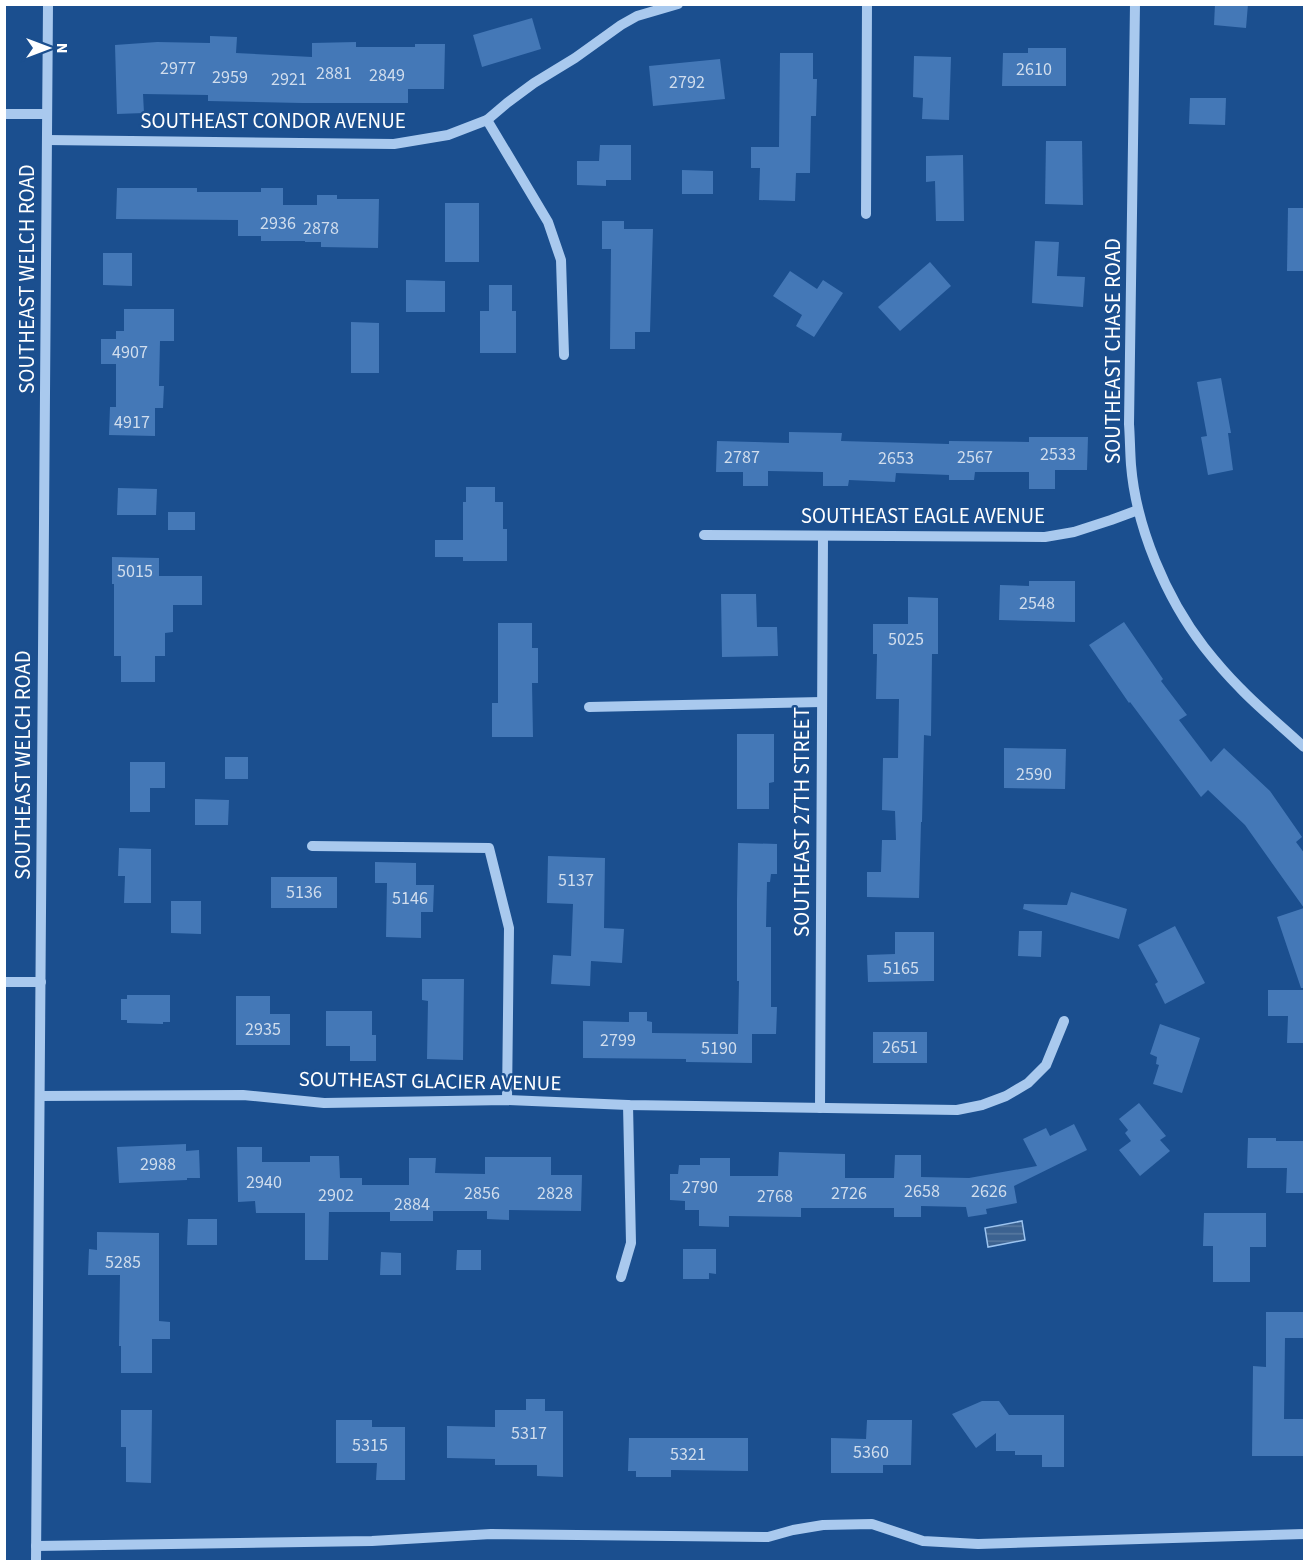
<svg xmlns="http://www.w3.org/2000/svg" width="1309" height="1566" font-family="'Source Sans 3',sans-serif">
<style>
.water{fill:url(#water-rules);stroke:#9cc4f0;stroke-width:1.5}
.building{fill:#4478b7}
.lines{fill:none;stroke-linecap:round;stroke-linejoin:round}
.minor{stroke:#a9c9ee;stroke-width:10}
.labels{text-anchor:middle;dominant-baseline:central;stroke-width:5;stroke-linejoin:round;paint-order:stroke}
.number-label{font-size:18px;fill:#d0dded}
.street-label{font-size:21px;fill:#fff;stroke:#1b4f8f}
</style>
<defs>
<pattern id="water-rules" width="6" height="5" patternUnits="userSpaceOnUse" patternTransform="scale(1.5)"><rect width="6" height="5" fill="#3c6290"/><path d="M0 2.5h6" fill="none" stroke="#597aa1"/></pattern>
</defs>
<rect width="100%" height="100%" fill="#1b4f8f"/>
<path class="water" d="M1022 1221 1025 1240 988 1247 985 1228Z"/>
<g class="building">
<path d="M1215 4H1248L1246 28 1214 25Z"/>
<path d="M532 18 541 49 482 67 473 35Z"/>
<path d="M210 36 237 37 236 53 312 57V43L356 42V47H415V44H445L444 89H408V103H302L208 101V95L143 94 144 113 117 114 115 45 157 42 210 43Z"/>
<path d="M1028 48H1066V86H1002L1003 53H1028Z"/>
<path d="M780 53H813V79H817L816 116H811L810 173H796L795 201 759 200 760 168H751V147H779Z"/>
<path d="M914 56 951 57 949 120 922 119 923 98 913 97Z"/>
<path d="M720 59 725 99 653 106 649 66Z"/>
<path d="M1190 98H1226L1225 125 1189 124Z"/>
<path d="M1046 141H1082L1083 205 1045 204Z"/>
<path d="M600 145H631V180H606V186L577 185V161H599Z"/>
<path d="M963 155 964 221H936L935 181 926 182V156Z"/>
<path d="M682 170 713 171V194H682Z"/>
<path d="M117 188H197V192H261V188H283V205H317V195H337V199H379L378 248 321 247V242H305V241H261V236H238V220L116 219Z"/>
<rect x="445" y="203" width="34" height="59"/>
<path d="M1288 208H1305V271H1287Z"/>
<path d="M602 221H624V229H653L650 332H635V349H610L611 249H602Z"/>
<path d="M1035 241 1059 242 1057 276 1085 277 1083 307 1032 303Z"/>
<path d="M103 253H132V286L103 285Z"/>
<path d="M930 262 951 286 900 331 878 307Z"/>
<path d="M790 271 817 289 823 280 843 293 814 337 796 326 802 315 773 296Z"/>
<path d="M406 280 445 281V312H406Z"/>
<path d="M489 285H512V311H516V353H480V311H489Z"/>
<path d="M124 309H174V341H160L159 386H164L163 408H155V436L109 435 110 407H116V364H101V339H116V331H124Z"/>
<path d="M351 322 379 323V373H351Z"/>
<path d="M1221 378 1231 433H1228L1233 470 1208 475 1201 437 1207 436 1197 382Z"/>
<path d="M789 432 842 433 841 441 949 444V441L1029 442V437H1088L1087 470H1055V489H1029V472H975L974 480H949V475L896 473 895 482 849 480 848 486H823V472L768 471V486H743V472H716L717 441 789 443Z"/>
<path d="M466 487H495V502H503V529H507V561H463V557H435V540H463V502H466Z"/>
<path d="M118 488 157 489 156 515H117Z"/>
<rect x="168" y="512" width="27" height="18"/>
<path d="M112 557 159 558V576H202V605H173V632L165 633V656H155V682H121V656H114V584H112Z"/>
<path d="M1029 581H1075V622L999 620 1000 585 1029 586Z"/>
<path d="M721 594H756L757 627H777L778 656 722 657Z"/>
<path d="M908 597 938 598V654H932L931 736 924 735 922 822H921L919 898 867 897V872H881L882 840H896L895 811 882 810 883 758H898L899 699H876L877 654H873V624H908Z"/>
<path d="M1124 622 1163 679 1161 681 1187 715 1179 720 1211 762 1224 748 1270 791 1302 837 1296 842 1305 854V988H1301L1277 917 1304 908 1245 825 1208 790 1201 797 1130 702 1129 703 1089 645Z"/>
<path d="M498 623H532V648H538V683H532L533 737H492V703H498Z"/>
<path d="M737 734H774V782L769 783V809H737Z"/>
<path d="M1004 748 1066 749 1065 789 1004 788Z"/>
<rect x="225" y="757" width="23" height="22"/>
<path d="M130 762H165V788H150V812H130Z"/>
<path d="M195 799 229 800 228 825H195Z"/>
<path d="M738 843 777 844V874H771L770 882H767L766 927H771V1007H777L776 1034H752V1063L686 1062V1059L583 1058V1021L629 1022V1012H647V1021L652 1022V1033L738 1034 739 981H737V900Z"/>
<path d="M119 848 151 849V903H124L125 876H118Z"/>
<path d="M548 856 605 858 604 928 624 929 622 963 591 961 590 986 551 984 553 955 571 956 573 904 547 903Z"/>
<path d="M375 862 416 863V885H434L433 912H421V938L386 937 387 883H375Z"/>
<rect x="271" y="877" width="66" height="31"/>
<path d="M1071 892 1127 909 1119 939 1023 909 1024 904 1067 905Z"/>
<path d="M171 901H201V934L171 933Z"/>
<path d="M1175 926 1205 983 1165 1004 1155 984 1158 982 1138 945Z"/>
<path d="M1019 931H1042L1041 957 1018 956Z"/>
<path d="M895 932H934V981L868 982 867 955 895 954Z"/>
<path d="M422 979H464L463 1060 427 1059 428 1001 422 1000Z"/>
<path d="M1268 990H1305V1043H1287L1288 1016H1268Z"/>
<path d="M127 995H170V1022H163V1024L127 1023V1020H121V999H127Z"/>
<path d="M236 996H270V1014H290V1045H236Z"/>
<path d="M326 1011H372V1035H376V1061H350V1046H326Z"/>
<path d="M1160 1024 1200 1038 1182 1093 1153 1084 1159 1065 1156 1064 1157 1057 1150 1054Z"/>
<rect x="873" y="1032" width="54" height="31"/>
<path d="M1139 1103 1166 1136 1160 1140 1170 1151 1140 1176 1119 1150 1131 1141 1125 1133 1128 1130 1119 1119Z"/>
<path d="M1074 1124 1087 1150 1014 1186 1017 1203 986 1209 987 1214 968 1217 966 1207 921 1206V1217H894V1208H801V1217L729 1216V1227L699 1226V1210H685V1201L670 1200V1174H678L679 1165H700V1158H730V1176H778L779 1152 845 1154V1178H894L895 1155H921V1177L969 1178 1037 1166 1023 1139 1046 1128 1050 1136Z"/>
<path d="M1248 1138H1276V1141H1305V1193H1286L1287 1168H1247Z"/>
<path d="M186 1144V1151L199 1150 200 1178H187V1180L119 1183 117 1147Z"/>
<path d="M237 1147H262V1162H310V1156H339L340 1178H362V1185H409V1158H436L435 1173 485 1174V1157H551V1175H582L581 1211 509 1210V1220L487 1219V1211H433V1221H390V1212H329L328 1260H305V1213H256L255 1201 238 1202Z"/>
<path d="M1204 1213H1266V1247H1250V1282H1213V1246H1203Z"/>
<path d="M188 1219H217V1245H187Z"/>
<path d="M97 1232 159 1233V1321L170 1322V1339H152V1373H121V1346H119L120 1275H88L89 1249 97 1250Z"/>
<path d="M683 1249H716V1274L709 1273V1279H683Z"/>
<path d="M457 1250H481V1270H456Z"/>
<path d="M381 1252 401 1253V1275H380Z"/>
<path d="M1266 1312H1305V1338H1285L1284 1419H1305L1304 1456H1252L1253 1366 1266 1367Z"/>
<path d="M526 1399H545V1411H563V1477L537 1476V1465H495V1459L447 1458V1426L495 1427V1410H526Z"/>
<path d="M982 1401H999L1009 1415H1064V1467H1042V1455H1015V1451H996V1433L976 1448 952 1414Z"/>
<path d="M121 1410H152L151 1483 126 1482V1447H121Z"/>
<path d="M336 1420H372V1427H405V1480H376L377 1463H336Z"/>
<path d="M867 1420H912L911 1465H883V1473H831V1438L866 1439Z"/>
<path d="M629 1438H748V1471L671 1470V1477H636V1471H628Z"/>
</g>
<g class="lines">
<g class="minor">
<path d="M1135 4 1129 424C1130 438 1130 451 1131 465 1136 527 1166 598 1204 647 1215 661 1227 675 1240 688 1260 709 1283 727 1304 747"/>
<path d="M4 114H47"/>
<path d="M487 120 548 222 561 260 564 355"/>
<path d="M47 140 394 144 448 135 487 120 507 103 534 83 575 58 621 25 637 16 678 4"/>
<path d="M866 214 867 4"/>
<path d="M704 535 1045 537 1074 532 1111 520 1138 510"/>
<path d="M589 707 822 702"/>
<path d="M312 846 489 848 509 928 507 1100"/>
<path d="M4 982H41"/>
<path d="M40 1096 243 1095 324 1103 507 1100 628 1105 957 1110 982 1105 1006 1096 1028 1083 1046 1065 1064 1021"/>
<path d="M820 1108 823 536"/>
<path d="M621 1277 631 1243 628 1105"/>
<path d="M36 1546 372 1541 491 1534 768 1537 793 1530 823 1525 872 1524 923 1541 978 1544 1304 1534"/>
<path d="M36 1562 48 4"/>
</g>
</g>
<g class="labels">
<g class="number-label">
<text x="178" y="68">2977</text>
<text x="1034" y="69">2610</text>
<text x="334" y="73">2881</text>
<text x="387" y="75">2849</text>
<text x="230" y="77">2959</text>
<text x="289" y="79">2921</text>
<text x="687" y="82">2792</text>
<text x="278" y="223">2936</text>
<text x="321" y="228">2878</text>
<text x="130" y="352">4907</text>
<text x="132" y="422">4917</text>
<text x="1058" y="454">2533</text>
<text x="742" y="457">2787</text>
<text x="975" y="457">2567</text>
<text x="896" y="458">2653</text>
<text x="135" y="571">5015</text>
<text x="1037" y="603">2548</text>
<text x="906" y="639">5025</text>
<text x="1034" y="774">2590</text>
<text x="576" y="880">5137</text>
<text x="304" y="892">5136</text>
<text x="410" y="898">5146</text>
<text x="901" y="968">5165</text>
<text x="263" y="1029">2935</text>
<text x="618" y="1040">2799</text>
<text x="900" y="1047">2651</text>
<text x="719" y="1048">5190</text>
<text x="158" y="1164">2988</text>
<text x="264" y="1182">2940</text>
<text x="700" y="1187">2790</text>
<text x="922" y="1191">2658</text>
<text x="989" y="1191">2626</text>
<text x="482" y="1193">2856</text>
<text x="555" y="1193">2828</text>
<text x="849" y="1193">2726</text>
<text x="336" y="1195">2902</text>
<text x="775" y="1196">2768</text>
<text x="412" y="1204">2884</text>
<text x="123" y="1262">5285</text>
<text x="529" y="1433">5317</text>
<text x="370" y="1445">5315</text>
<text x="871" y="1452">5360</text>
<text x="688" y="1454">5321</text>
</g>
<g class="street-label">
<text x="273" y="121">SOUTHEAST CONDOR AVENUE</text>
<text transform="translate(27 279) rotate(-90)">SOUTHEAST WELCH ROAD</text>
<text transform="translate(1113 351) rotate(-90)">SOUTHEAST CHASE ROAD</text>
<text x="923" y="516">SOUTHEAST EAGLE AVENUE</text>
<text transform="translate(23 765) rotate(-90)">SOUTHEAST WELCH ROAD</text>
<text transform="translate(802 822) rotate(-90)">SOUTHEAST 27TH STREET</text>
<text transform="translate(430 1081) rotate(1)">SOUTHEAST GLACIER AVENUE</text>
</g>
</g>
<rect width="1309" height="1566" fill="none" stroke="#ffffff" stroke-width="12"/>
<g transform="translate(48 48) rotate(90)" stroke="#1b4f8f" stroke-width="4.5" paint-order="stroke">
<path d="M0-4.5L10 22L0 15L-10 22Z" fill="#ffffff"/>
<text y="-9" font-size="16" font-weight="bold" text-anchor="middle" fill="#ffffff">N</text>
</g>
</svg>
